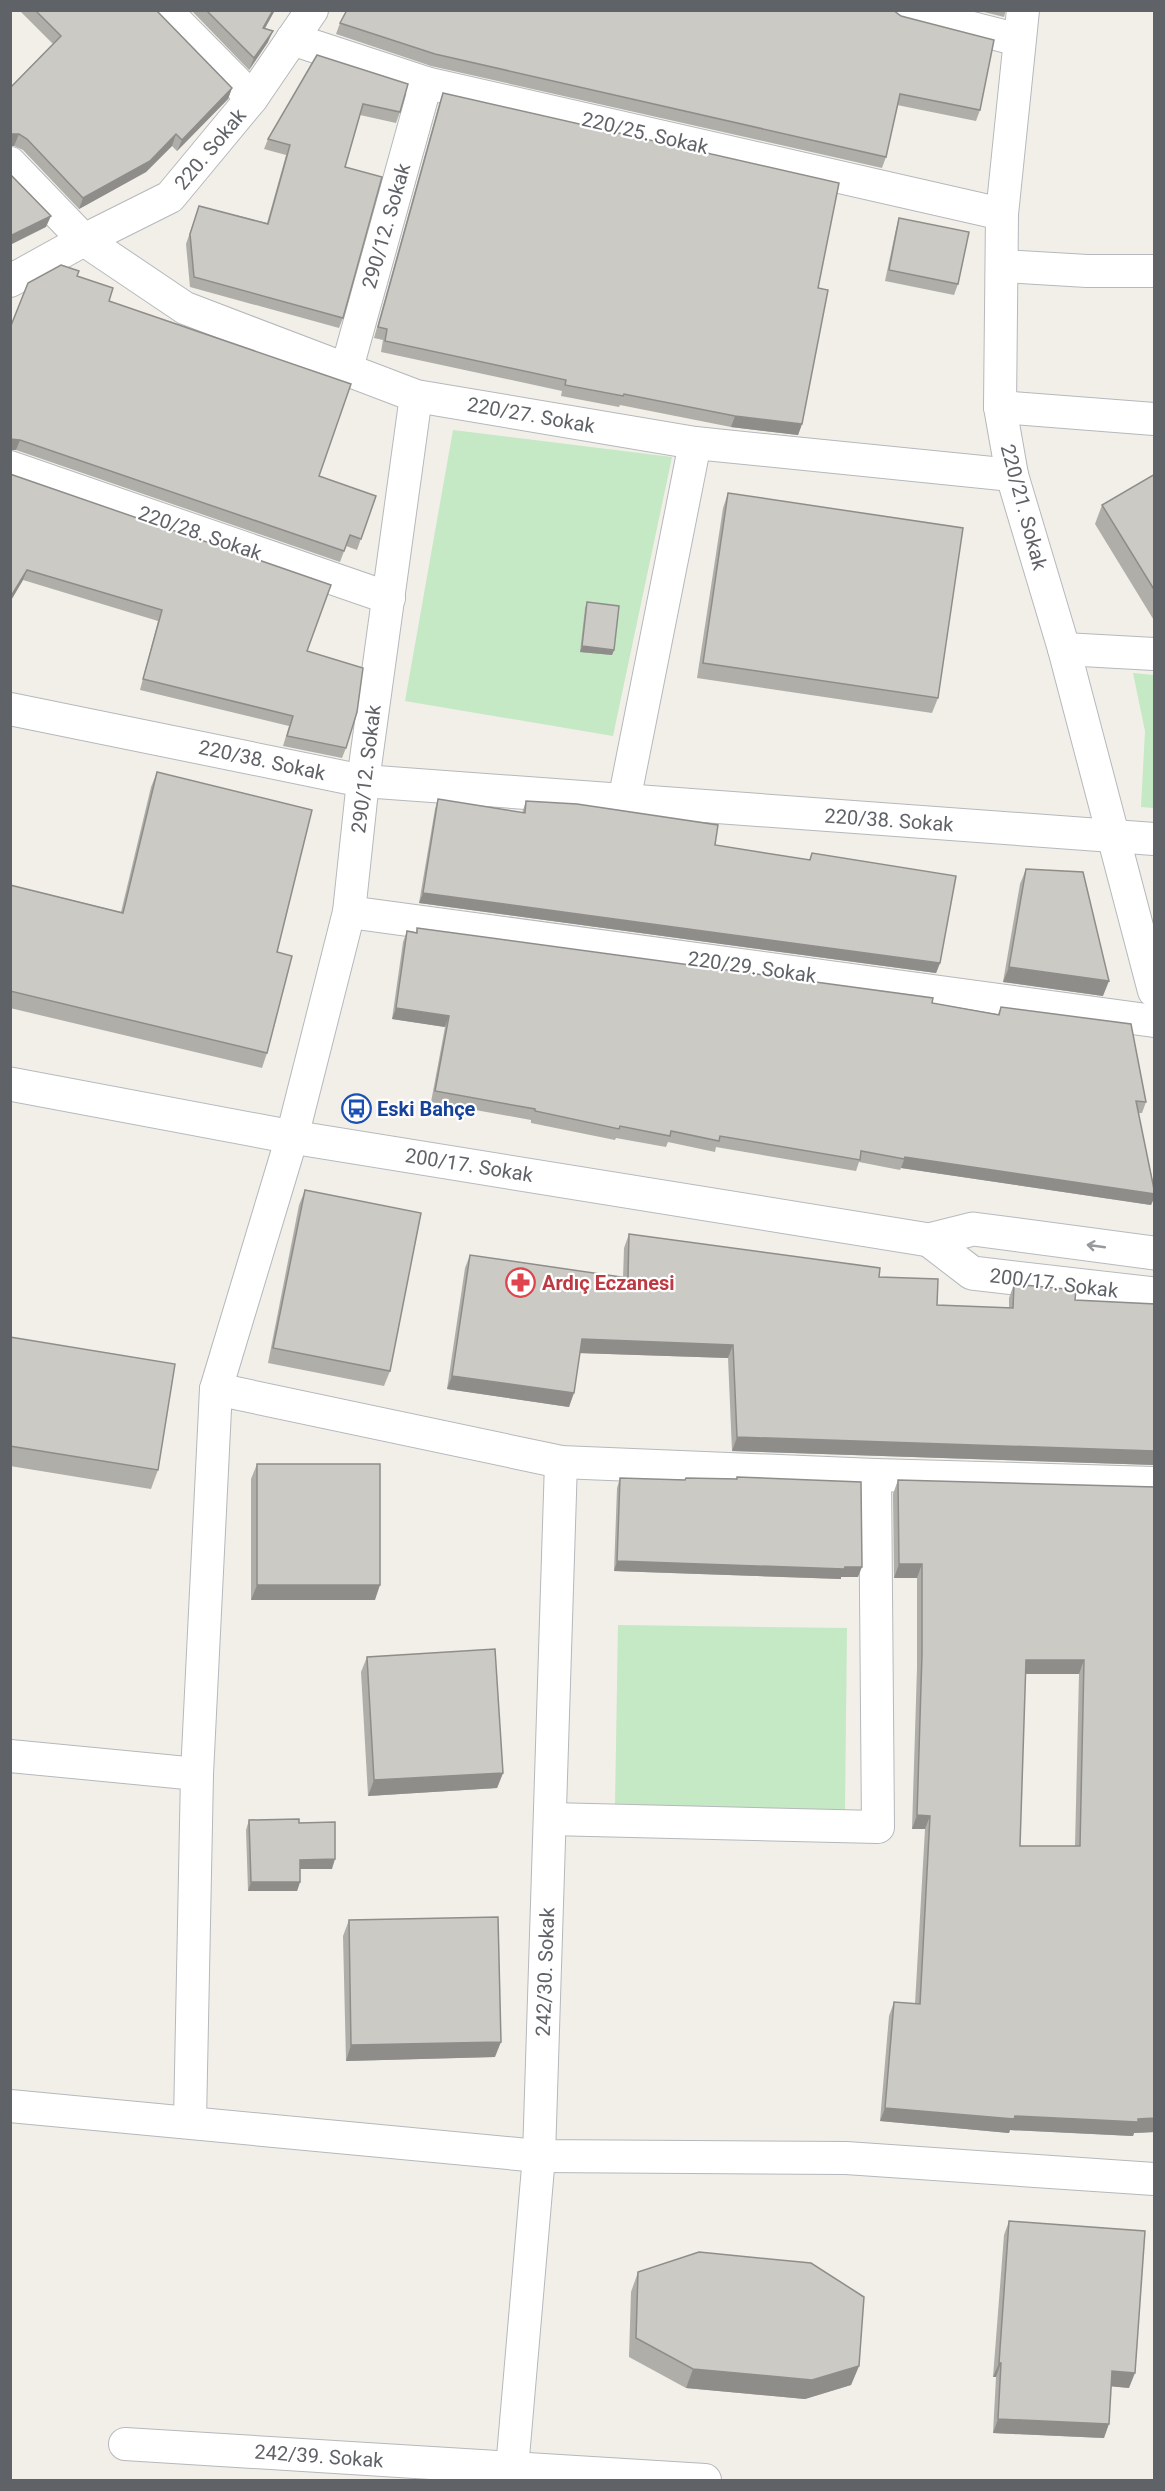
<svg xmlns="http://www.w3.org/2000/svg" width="1165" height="2491" font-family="Roboto,sans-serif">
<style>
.green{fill:#c5e8c5}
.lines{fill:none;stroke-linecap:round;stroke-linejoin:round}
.street-casing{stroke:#b5b8bc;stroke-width:34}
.secondary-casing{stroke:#b6babf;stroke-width:35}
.street{stroke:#fff;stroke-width:32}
.secondary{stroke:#fff;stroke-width:33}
.wall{fill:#afaea9;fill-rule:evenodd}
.shaded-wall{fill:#8f8d8a}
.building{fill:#cccac5;stroke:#8f8d8a;stroke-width:1.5;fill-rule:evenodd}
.oneway{stroke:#979a9d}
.labels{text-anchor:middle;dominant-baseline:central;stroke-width:4.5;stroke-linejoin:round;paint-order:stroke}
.street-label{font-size:20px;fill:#5f6368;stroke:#fff}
.transit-label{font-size:20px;font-weight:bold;fill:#164399;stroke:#fff;text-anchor:start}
.health-label{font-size:20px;font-weight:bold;fill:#be3a42;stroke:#fff;text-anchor:start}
</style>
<rect width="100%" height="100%" fill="#f1efe8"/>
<g class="green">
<path d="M453 430 672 457 613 736 405 701Z"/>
<path d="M1133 673 1154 675V808L1141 807 1145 731Z"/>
<path d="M618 1625 847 1628 845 1811 615 1807Z"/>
</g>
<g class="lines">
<defs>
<g id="street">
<path d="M165 10 252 98"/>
<path d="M902 10 1019 40"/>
<path d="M1023 10 1002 214 1000 407 1012 475 1064 649 1154 991"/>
<path d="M292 39 426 83 1002 214"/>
<path d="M10 163 84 240 185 308 416 396 695 443 1012 475"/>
<path d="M1002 266 1087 271H1154"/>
<path d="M10 281 84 240 170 197 252 98 312 10"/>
<path d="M347 368 426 83"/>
<path d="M1000 407 1154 419"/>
<path d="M10 467 389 598"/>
<path d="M1064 649 1154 654"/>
<path d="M10 709 363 781 1154 839"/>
<path d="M624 801 695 443"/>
<path d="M349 912 1154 1021"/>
<path d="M216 1389 561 1462 875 1475 1154 1483"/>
<path d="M10 1756 197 1774"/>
<path d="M550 1819 878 1827 875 1475"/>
<path d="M10 2106 539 2156 846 2158 1154 2179"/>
<path d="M190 2121 197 1774 216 1389 292 1137 349 912 363 781 416 396"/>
<path d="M125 2444 705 2480"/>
<path d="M511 2480 539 2156 561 1462"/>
</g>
<g id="secondary">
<path d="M10 1084 292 1137 929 1240 973 1229 1154 1253"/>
<path d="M929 1240 972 1273 1154 1294"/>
</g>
</defs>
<use href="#street" class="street-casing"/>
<use href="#secondary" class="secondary-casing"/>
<use href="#street" class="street"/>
<use href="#secondary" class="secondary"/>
</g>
<g class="wall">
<path d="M19 10H156L232 88 228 99 177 151 172 146 146 172 79 209 23 150 14 146H10V88L53 44Z"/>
<path d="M191 10H275L265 28 268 42 249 70Z"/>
<path d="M893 10 980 110 976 121 897 105 886 157 882 168 431 66 336 34 340 23Z"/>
<path d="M976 10H1006L1004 17Z"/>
<path d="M317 55 400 112 396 123 360 115 345 167 343 318 339 328 190 287 186 244 199 206 267 223 286 155 264 149 268 139Z"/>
<path d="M443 93 818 288 802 424 798 435 731 427 620 405 619 407 561 396 562 391 381 352 383 340 374 338 439 104Z"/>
<path d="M899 218 958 284 954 295 885 281 896 229Z"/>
<path d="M77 276 109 301 319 476 376 496 357 550 346 546 340 562 16 450H10V328Z"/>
<path d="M10 474 307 651 346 748 342 758 283 746 289 726 140 690 158 621 23 580 10 602Z"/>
<path d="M1155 474V622L1095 524 1102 505Z"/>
<path d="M728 493 938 698 932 713 697 678 723 508Z"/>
<path d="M587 602 614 650 612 655 580 652 585 608Z"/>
<path d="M157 772 277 952 267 1053 262 1068 10 1008V885L121 912 151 787Z"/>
<path d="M438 799 522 813 526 801 715 845 809 860 812 853 940 963 936 973 419 903 435 809Z"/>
<path d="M1026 869 1103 996 1003 982 1020 884Z"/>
<path d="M417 928 932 1003 998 1014 1001 1007 1146 1102 1142 1113H1138L1155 1191V1196L1151 1205 901 1168 900 1170 859 1162 856 1171 716 1147 715 1152 668 1142 666 1147 616 1138 615 1140 531 1123V1120L431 1102 445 1027 392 1019 403 942 407 931 416 932Z"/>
<path d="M305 1190 390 1371 384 1386 268 1363 299 1205Z"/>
<path d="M629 1234 879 1277 937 1305 1009 1308V1298L1014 1284 1075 1300 1155 1304V1465L732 1451 728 1358 580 1353 569 1407 447 1389 465 1268 470 1255 623 1278 624 1248Z"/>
<path d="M10 1337 158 1470 151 1489 10 1466Z"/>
<path d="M257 1464 375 1600H251V1479Z"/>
<path d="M737 1477 858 1577H841V1579L614 1571 617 1488 620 1478 685 1480 686 1478 736 1479Z"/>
<path d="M898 1480 1155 1487V2132L1134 2133 1133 2136 1010 2130 1009 2133 880 2121 889 2016 894 2002 915 2004 925 1829H912L917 1668V1578H894L893 1494ZM1025 1674H1079L1075 1846H1020Z"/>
<path d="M367 1657 503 1773 497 1788 368 1796 361 1672Z"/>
<path d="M249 1820 299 1823 332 1869H300V1882L297 1891H248L246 1830Z"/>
<path d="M349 1920 495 2057 346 2061 343 1936Z"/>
<path d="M1009 2221 1129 2388 1111 2386 1104 2438 993 2433 996 2377H993L1004 2235Z"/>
<path d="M638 2272 859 2366 851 2385 805 2399 686 2388 629 2357 631 2292Z"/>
</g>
<g class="shaded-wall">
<path d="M273 10H275L259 39 263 28Z"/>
<path d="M273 31 268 42 249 70 254 58Z"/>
<path d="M232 88 228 99 177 151 182 140Z"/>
<path d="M10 134H19L14 146H10Z"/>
<path d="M176 134 172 146 146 172 79 209 83 198Z"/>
<path d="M51 216 46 227 10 245V236Z"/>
<path d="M735 416 802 424 798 435 731 427Z"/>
<path d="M10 439 20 440 16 450H10Z"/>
<path d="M27 570 23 580 10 602V598Z"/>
<path d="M582 646 614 650 612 655 580 652Z"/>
<path d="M423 893 940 963 936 973 419 903Z"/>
<path d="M1009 967 1109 981 1103 996 1003 982Z"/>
<path d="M396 1008 449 1016 445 1027 392 1019Z"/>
<path d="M905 1157 1155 1194V1196L1151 1205 901 1168Z"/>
<path d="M582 1339 733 1345 728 1358 577 1353Z"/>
<path d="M452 1376 574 1393 569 1407 447 1389Z"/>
<path d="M737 1437 1155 1451V1465L732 1451Z"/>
<path d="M617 1561 845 1567H862L858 1577H841V1579L614 1571Z"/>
<path d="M899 1564H922L917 1578H894Z"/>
<path d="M257 1585H380L375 1600H251Z"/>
<path d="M1026 1660H1084L1079 1674H1021Z"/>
<path d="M503 1773 497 1788 368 1796 374 1780Z"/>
<path d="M917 1815 930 1816 925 1829H912Z"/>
<path d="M335 1859 332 1869H296L300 1860Z"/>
<path d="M251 1882H300L297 1891H248Z"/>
<path d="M501 2042 495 2057 346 2061 351 2045Z"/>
<path d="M885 2108 1015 2116 1138 2119 1155 2118V2132L1134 2133 1133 2136 1010 2130 1009 2133 880 2121Z"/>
<path d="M999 2363H1001L996 2377H993Z"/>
<path d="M859 2366 851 2385 805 2399 686 2388 693 2369Z"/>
<path d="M1112 2371 1135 2373 1129 2388 1107 2386Z"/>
<path d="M998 2419 1109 2424 1104 2438 993 2433Z"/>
</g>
<g class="building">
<path d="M35 10H156L232 88 182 140 176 134 150 161 83 198 27 139 19 134H10V88L61 36Z"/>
<path d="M206 10H273L263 28 273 31 254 58Z"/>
<path d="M347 10H893L901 16 994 40 980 110 900 94 886 157 435 54 340 23Z"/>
<path d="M317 55 408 84 400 112 363 104 345 167 382 177 343 318 194 277 190 234 199 206 268 224 290 145 268 139Z"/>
<path d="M443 93 839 183 818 288 828 290 802 424 735 416 624 394 623 396 565 385 566 380 385 341 387 329 378 327Z"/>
<path d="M10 174 51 216 10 236Z"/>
<path d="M899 218 969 232 958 284 889 270Z"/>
<path d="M61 265 79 271 77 276 113 288 109 301 351 384 319 476 376 496 361 539 350 535 344 551 20 440 10 439V328L28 283Z"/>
<path d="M10 474 331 585 307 651 363 668 357 712 346 748 287 736 293 716 143 679 162 610 27 570 10 598Z"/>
<path d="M1155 474V591L1102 505Z"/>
<path d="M728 493 963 528 938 698 703 663Z"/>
<path d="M587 602 619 606 614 650 582 646Z"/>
<path d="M157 772 312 810 277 952 292 956 267 1053 10 991V885L123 913Z"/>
<path d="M438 799 525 813 526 801 577 804 718 825 715 845 810 860 812 853 956 876 940 963 423 893Z"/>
<path d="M1026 869 1083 872 1109 981 1009 967Z"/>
<path d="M417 928 933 998 932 1003 999 1015 1001 1007 1131 1024 1146 1102 1136 1101 1155 1194 905 1157 904 1159 861 1151 860 1160 720 1136 719 1141 671 1131 670 1136 620 1126 619 1129 535 1111V1109L435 1091 449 1016 396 1008 407 931 417 933Z"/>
<path d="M305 1190 421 1213 390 1371 273 1348Z"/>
<path d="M629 1234 880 1268 879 1277 938 1279 937 1305 1013 1308 1014 1284 1076 1290 1075 1300 1155 1304V1451L737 1437 733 1345 582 1339 574 1393 452 1376 470 1255 628 1278Z"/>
<path d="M10 1337 175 1364 158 1470 10 1446Z"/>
<rect x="257" y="1464" width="123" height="121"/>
<path d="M737 1477 861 1482 862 1567H845L844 1569 617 1561 620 1478 685 1480 686 1478 737 1479Z"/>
<path d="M898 1480 1155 1487V2118L1138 2119V2122L1015 2116 1014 2119 885 2108 894 2002 920 2004 930 1816 917 1815 922 1654V1564H899ZM1026 1660H1084L1080 1846H1020Z"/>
<path d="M495 1649 503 1773 374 1780 367 1657Z"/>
<path d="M299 1819V1823L335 1822V1859L300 1860V1882H251L249 1820Z"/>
<path d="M498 1917 501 2042 351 2045 349 1920Z"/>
<path d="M1009 2221 1145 2231 1135 2373 1112 2371 1109 2424 998 2419 1001 2363H999Z"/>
<path d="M699 2252 811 2263 864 2297 859 2366 812 2380 693 2369 636 2338 638 2272Z"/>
</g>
<defs><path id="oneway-shaft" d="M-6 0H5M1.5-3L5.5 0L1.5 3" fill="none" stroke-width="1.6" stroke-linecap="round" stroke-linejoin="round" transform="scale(1.5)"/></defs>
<use class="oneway" href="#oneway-shaft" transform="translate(1096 1246) rotate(-172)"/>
<defs>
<symbol id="bus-ring" viewBox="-11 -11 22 22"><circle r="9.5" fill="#fff" stroke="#1a4fb4" stroke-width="1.5"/><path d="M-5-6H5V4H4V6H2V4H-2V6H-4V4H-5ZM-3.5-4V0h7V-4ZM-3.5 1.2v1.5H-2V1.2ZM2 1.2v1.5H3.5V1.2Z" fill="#1a4fb4"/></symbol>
<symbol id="pharmacy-ring" viewBox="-11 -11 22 22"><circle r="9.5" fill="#fff" stroke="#e0444e" stroke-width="1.5"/><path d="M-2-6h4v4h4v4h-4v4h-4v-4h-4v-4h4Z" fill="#e0444e"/></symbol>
</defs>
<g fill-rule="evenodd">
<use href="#bus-ring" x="340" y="1092" width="33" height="33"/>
<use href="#pharmacy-ring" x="504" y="1266" width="33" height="33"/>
</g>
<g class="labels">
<g class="street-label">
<text transform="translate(645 133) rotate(13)">220/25. Sokak</text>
<text transform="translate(210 149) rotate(-50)">220. Sokak</text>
<text transform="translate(386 226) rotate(-74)">290/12. Sokak</text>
<text transform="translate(531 415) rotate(10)">220/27. Sokak</text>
<text transform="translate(1024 507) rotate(75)">220/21. Sokak</text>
<text transform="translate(200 533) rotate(19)">220/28. Sokak</text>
<text transform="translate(262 760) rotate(12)">220/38. Sokak</text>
<text transform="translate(366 769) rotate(-83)">290/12. Sokak</text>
<text transform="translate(889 820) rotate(4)">220/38. Sokak</text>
<text transform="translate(752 967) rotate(8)">220/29. Sokak</text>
<text transform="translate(469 1165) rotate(9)">200/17. Sokak</text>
<text transform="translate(1054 1283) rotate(7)">200/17. Sokak</text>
<text transform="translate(545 1972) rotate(-88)">242/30. Sokak</text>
<text transform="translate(319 2456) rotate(4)">242/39. Sokak</text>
</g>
<g class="transit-label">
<text x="377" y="1109">Eski Bahçe</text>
</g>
<g class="health-label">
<text x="542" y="1283">Ardıç Eczanesi</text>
</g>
</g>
<rect width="1165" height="2491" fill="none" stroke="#5f6368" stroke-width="24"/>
</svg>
